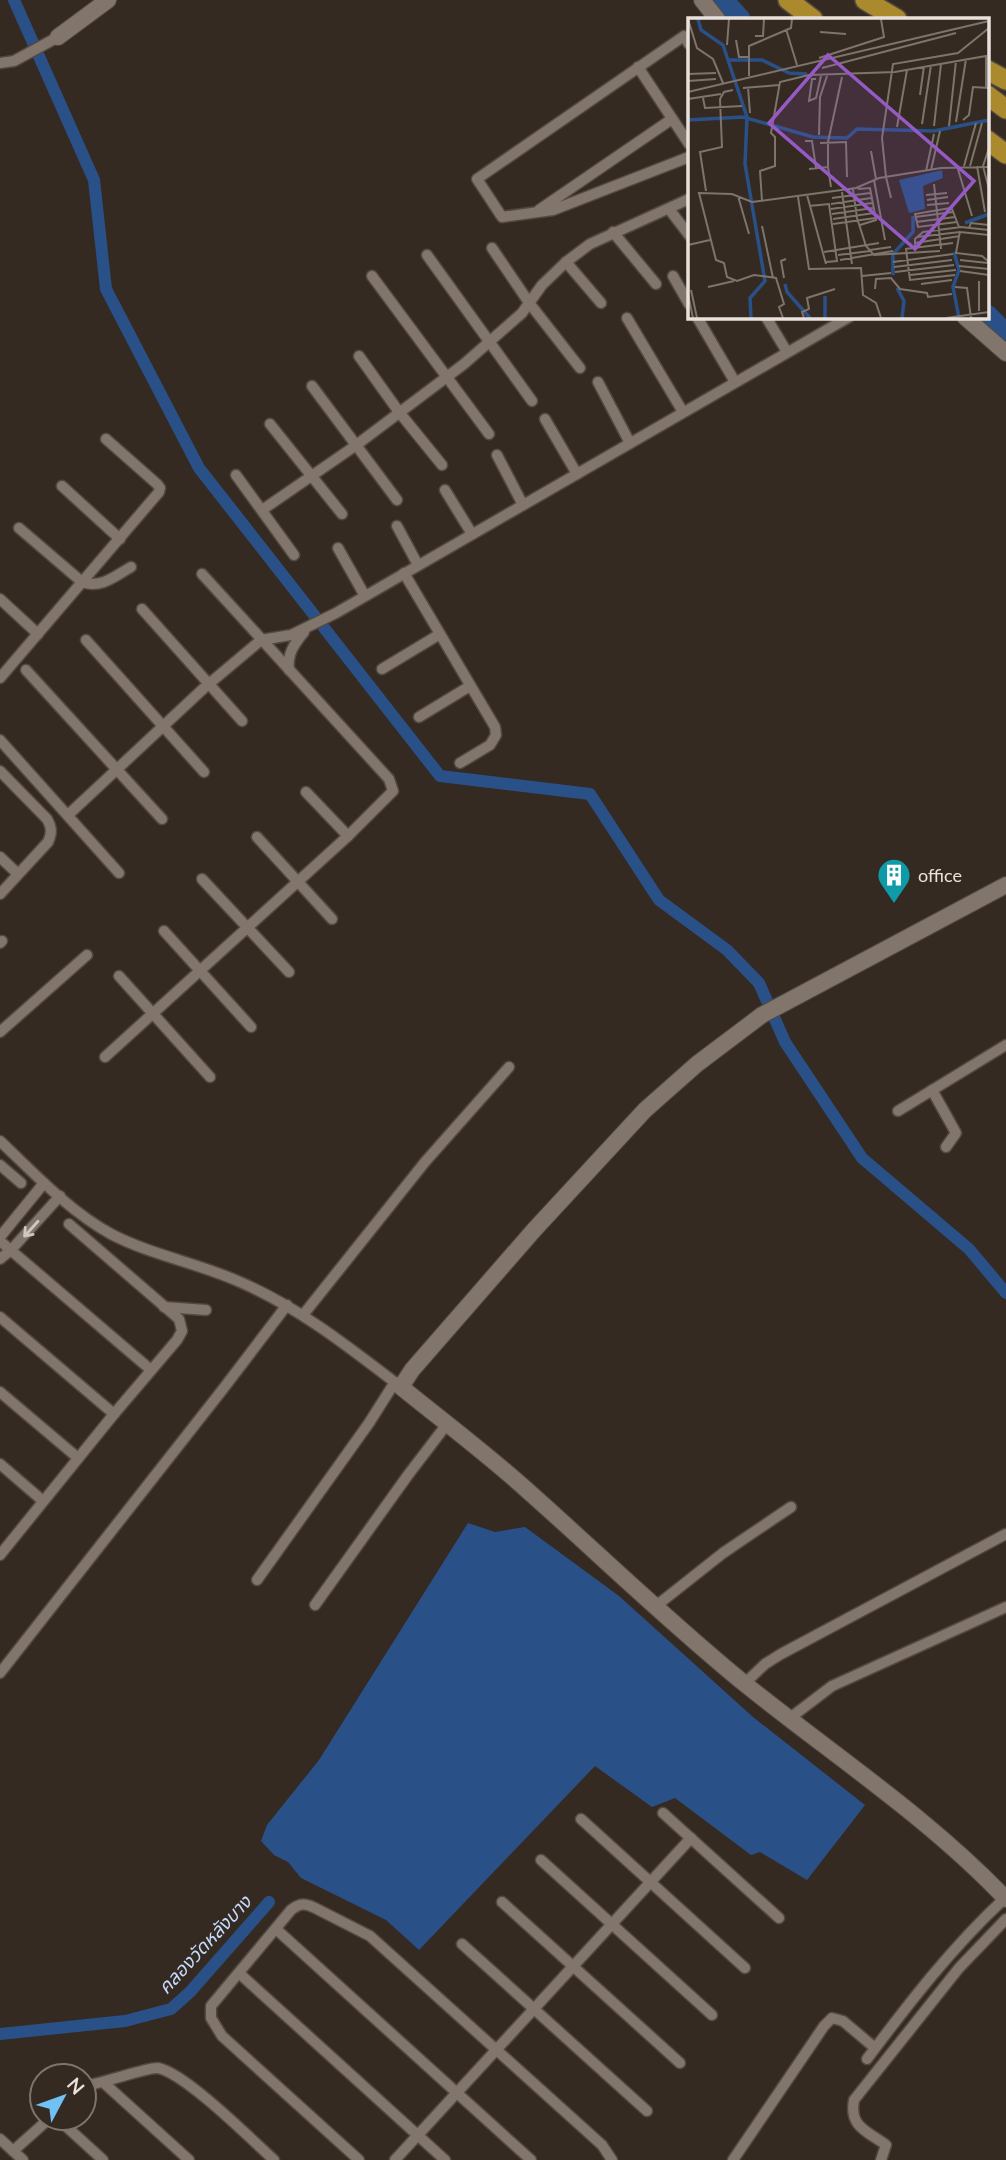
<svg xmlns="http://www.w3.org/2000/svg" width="1006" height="2160" font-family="Lato,'Noto Sans Thai',sans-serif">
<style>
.water{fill:#2a5088}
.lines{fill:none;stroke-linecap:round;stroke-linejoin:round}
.canal{stroke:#2a5088;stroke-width:12}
.river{stroke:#2a5088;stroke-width:21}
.street-casing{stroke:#514941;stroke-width:13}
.secondary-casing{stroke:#514941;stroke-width:18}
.highway-casing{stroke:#514941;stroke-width:22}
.street{stroke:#82756b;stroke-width:10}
.secondary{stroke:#82756b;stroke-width:16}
.highway{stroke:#aa8a2d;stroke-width:19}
.oneway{stroke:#cfc7c0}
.labels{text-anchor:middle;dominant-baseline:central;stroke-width:7;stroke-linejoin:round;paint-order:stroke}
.poi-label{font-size:18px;fill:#e9e2dc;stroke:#352a21;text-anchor:start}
.water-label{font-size:19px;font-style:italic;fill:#c4dbfd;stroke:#352a21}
.inset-river{fill:none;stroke:#2a5088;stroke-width:3.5}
.inset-road{fill:none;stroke:#7d746c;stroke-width:2}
.view{fill:#965ac6;fill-opacity:0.15;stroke:#965ac6;stroke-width:3.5}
.inset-edge{fill:none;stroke:#e9e2dc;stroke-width:3.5}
</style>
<rect width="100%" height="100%" fill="#352a21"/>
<path class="water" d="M468 1523 495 1532 525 1527 619 1596 753 1717 865 1805 807 1880 760 1852 751 1855 675 1798 652 1807 595 1766 419 1950 386 1920 301 1878 288 1862 274 1855 261 1841 267 1825 319 1760Z"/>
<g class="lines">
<g class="canal">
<path d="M14 0 94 180 106 289 199 468 440 776 590 794 659 900 727 950 759 983 785 1042 862 1158 969 1249 1006 1293"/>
<path d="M0 2034 125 2021 171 2009 190 1992 269 1902"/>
</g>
<g class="river">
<path d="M723 0 740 19"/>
<path d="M987 315 1006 334"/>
</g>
<defs>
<g id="street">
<path d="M689 44 684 36 477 179 502 217 553 210 689 157"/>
<path d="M0 63 14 61 58 37"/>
<path d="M638 67 689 144"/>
<path d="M669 209 689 235"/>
<path d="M539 210 672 119"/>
<path d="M613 232 656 284"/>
<path d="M492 248 530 304 580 368"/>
<path d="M427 255 532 401"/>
<path d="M566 262 601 303"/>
<path d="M372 276 489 434"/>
<path d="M673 276 689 304"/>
<path d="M697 317 735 382"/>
<path d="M766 317 787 352"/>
<path d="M627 318 683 412"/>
<path d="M359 356 399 412 442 465"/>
<path d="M598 382 630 443"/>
<path d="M312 386 397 500"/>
<path d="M545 419 577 474"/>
<path d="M270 424 342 514"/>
<path d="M497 455 523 505"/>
<path d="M236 475 294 555"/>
<path d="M62 486 120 539"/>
<path d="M445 490 472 534"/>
<path d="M262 510 355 446 464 364 522 313 542 285 566 262 590 244 689 199"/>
<path d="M397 526 418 565"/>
<path d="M19 528 82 582C101 589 115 576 131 567"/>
<path d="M338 548 365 596"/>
<path d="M404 573 495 727 496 735 490 745 460 763"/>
<path d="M0 599 38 634"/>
<path d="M142 609 242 721"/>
<path d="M86 640 204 772"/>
<path d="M382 669 440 634"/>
<path d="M26 670 162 819"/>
<path d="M289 670C287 654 294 644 304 632"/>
<path d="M0 678 159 492 160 488 157 484 106 439"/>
<path d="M419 717 470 686"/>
<path d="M0 740 119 873"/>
<path d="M0 771 47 819C52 828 52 833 48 842L0 894"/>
<path d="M306 792 348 836"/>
<path d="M68 815 204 688 261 640 291 635 336 613 849 317"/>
<path d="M257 837 332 919"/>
<path d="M0 857 18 874"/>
<path d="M202 879 289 972"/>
<path d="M164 931 251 1027"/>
<path d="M0 943 2 941"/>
<path d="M119 976 210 1077"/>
<path d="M0 1032 87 955"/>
<path d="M105 1057 348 836 393 791 389 779 202 574"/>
<path d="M932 1090 956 1133 946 1147"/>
<path d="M898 1111 1006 1045"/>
<path d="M0 1141C34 1173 69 1211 111 1234 151 1255 198 1263 240 1282 300 1308 350 1348 401 1387"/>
<path d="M0 1165 21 1183"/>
<path d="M0 1237 44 1183"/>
<path d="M0 1241 151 1370"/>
<path d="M0 1259 11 1250 60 1196"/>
<path d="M164 1307 206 1310"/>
<path d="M303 1315 425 1162 509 1067"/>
<path d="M0 1317 114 1414"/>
<path d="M0 1392 78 1458"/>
<path d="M0 1464 43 1501"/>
<path d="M0 1555 114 1414 177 1340 182 1331 179 1319 69 1224"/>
<path d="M257 1580 369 1423 395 1382"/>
<path d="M315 1605 408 1475 447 1424"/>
<path d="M656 1606 723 1553 791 1507"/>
<path d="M0 1673 223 1389 287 1305"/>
<path d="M745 1683 765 1664 781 1654 1006 1534"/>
<path d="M790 1718 832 1686 1006 1607"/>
<path d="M663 1813 779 1918"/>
<path d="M581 1819 745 1968"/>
<path d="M541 1860 712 2015"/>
<path d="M502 1902 680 2063"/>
<path d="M276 1929 531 2160"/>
<path d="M462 1944 647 2111"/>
<path d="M240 1974 445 2160"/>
<path d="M867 2059C909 2003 953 1946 1005 1898"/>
<path d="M104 2083 189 2160"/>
<path d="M84 2086C100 2084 148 2067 158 2068 185 2073 252 2140 274 2160"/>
<path d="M57 2118 103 2160"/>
<path d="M0 2139 23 2160"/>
<path d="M13 2151 50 2118"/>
<path d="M359 2160 222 2036 211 2018V2006L291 1910C300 1903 305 1903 315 1908L370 1936 602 2145 612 2160"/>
<path d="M395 2160 691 1838"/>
<path d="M733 2160 824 2026 832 2018 843 2021 875 2048"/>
<path d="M881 2160 886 2145C867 2131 849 2127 854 2100L959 1968 1006 1919"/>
</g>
<g id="secondary">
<path d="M702 0 717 19"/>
<path d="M58 37 108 0"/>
<path d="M965 317 1006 353"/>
<path d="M1006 885 762 1015 697 1064 645 1110 534 1230 412 1370 401 1387C443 1421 487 1454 528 1491 600 1555 670 1623 745 1684 833 1755 928 1817 1006 1899"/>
</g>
<g id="highway">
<path d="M788 0 813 19"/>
<path d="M865 0 897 19"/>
<path d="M987 70 1006 80"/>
<path d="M987 95 1006 109"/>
<path d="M987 140 1006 154"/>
</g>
</defs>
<use href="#street" class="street-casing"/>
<use href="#secondary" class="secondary-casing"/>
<use href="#highway" class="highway-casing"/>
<use href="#street" class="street"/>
<use href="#secondary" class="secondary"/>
<use href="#highway" class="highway"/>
</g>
<defs><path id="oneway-shaft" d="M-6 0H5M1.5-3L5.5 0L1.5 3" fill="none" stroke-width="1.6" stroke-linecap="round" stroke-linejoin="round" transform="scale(1.75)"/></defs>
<use class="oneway" href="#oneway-shaft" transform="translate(31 1229) rotate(132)"/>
<defs>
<symbol id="building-pin" viewBox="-11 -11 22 30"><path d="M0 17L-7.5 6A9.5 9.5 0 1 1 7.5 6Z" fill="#0f9aa8" stroke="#352a21"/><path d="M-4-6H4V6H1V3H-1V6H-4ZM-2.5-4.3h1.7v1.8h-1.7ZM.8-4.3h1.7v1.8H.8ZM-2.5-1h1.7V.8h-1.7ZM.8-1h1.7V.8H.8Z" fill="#fff"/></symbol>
</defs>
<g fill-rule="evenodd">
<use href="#building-pin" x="875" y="856" width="38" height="52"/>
</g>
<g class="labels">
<g class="poi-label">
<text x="918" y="875">office</text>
</g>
<g class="water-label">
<text transform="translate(204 1944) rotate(-47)">คลองวัดหลังบาง</text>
</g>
</g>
<g transform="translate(688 18)">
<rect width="301" height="301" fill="#352a21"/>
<path d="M254 152 255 160 235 168 237 191 221 195 211 162Z" fill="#2a5088"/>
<path class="inset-river" d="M10 1 13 12 35 27 59 99 57 146 77 263 62 280 63 300M39 42H74L101 55 119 56M0 102 55 99 125 119 159 120 169 111 246 113 301 102M277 205 301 196M266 234 271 252 265 269 271 300M205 257V236L225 214V198M97 266 99 274 122 300M209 270 216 283 214 300M137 278V300"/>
<path class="inset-road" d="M0 1 9 30 25 41 35 65M98 11 109 47M132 14 158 16M67 18H75L76 1M48 22 51 39H61M39 27 41 1M131 40 196 19 193 1M134 50 268 15M0 56 28 55M61 58V28L103 10 104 1M128 61H124L121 83 128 80 133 58M0 63 28 61M60 69 62 95M55 70 91 67M0 74 301 3M232 77 236 48M15 80 17 90 54 88M0 81 33 76M275 102 281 97 285 69 301 70M268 104 278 41M234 106 243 47M246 108 253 46M261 108 268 43M209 109 219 52M131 117 132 79 139 58M117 123H124L128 150M132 125 158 124 159 159M301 130 295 148 301 171M183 133 188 161M140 148V124L154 59M269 148 284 198M276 148 288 105M282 148 294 105M289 148 297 194M121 151 140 149 143 169M243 152 252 113M238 153 246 116M198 159 194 120 205 46 270 35 301 10M198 159 203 180M186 162 197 222M246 166 253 231M165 171 169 200 178 228 186 237 252 233M170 171 182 170 188 202 172 207M18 173 12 134 34 129 32 81 36 74 45 72M154 174 164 246M119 177 138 246M238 177 259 175M50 178 61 216M110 179 121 251 173 250 175 277 188 285 193 300M144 180 182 175M239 182 260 179M74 183 72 153 87 148V119L83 115 92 64 121 57 207 54 298 38V69M143 186 183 180M239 187 261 185M121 188 141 186 149 243 138 244M143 191 184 185M144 196 185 190M227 199 265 194M145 201 186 195M228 204 267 199M269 204 230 209 227 196 262 190 264 191 271 209M145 206 187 200M74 208 85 260M281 210 283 205 301 207M272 213 268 235 294 238 301 244M229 219 272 214 301 217M227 225 272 218M0 227 22 222M227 230V221L235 214 273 209 301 212M217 231 265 225M218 231 222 262 267 257M182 232 203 229M136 234 191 225M150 237 182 233M152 242 205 233M272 242 300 245M205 244 265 236M271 248 301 251M206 249 264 242M272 253 301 257M207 254 266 247M222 257 268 252M174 258 203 255M96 260 93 243 98 241M233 266 264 262M20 269 46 263M267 269 279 270 283 300M187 271 188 261 203 260 212 271 239 275 240 279 264 276M3 272 9 300M0 276 5 300M291 293V263M95 300 91 289 96 286 88 260 66 257 49 263 39 259 36 245 28 242 11 175 44 176 64 184 168 170 191 160 253 150 301 149M116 300 114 294 121 291 119 280 147 271M258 300 301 294"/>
<path class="view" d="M140 37 286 163 227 231 81 105Z"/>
<rect width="301" height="301" class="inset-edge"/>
</g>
<g transform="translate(63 2097) rotate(49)"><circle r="33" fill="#352a21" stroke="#7d746c" stroke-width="2"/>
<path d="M0-5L12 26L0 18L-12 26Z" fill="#72c1f5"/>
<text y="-10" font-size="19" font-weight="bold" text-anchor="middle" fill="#e9e2dc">N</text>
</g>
</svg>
